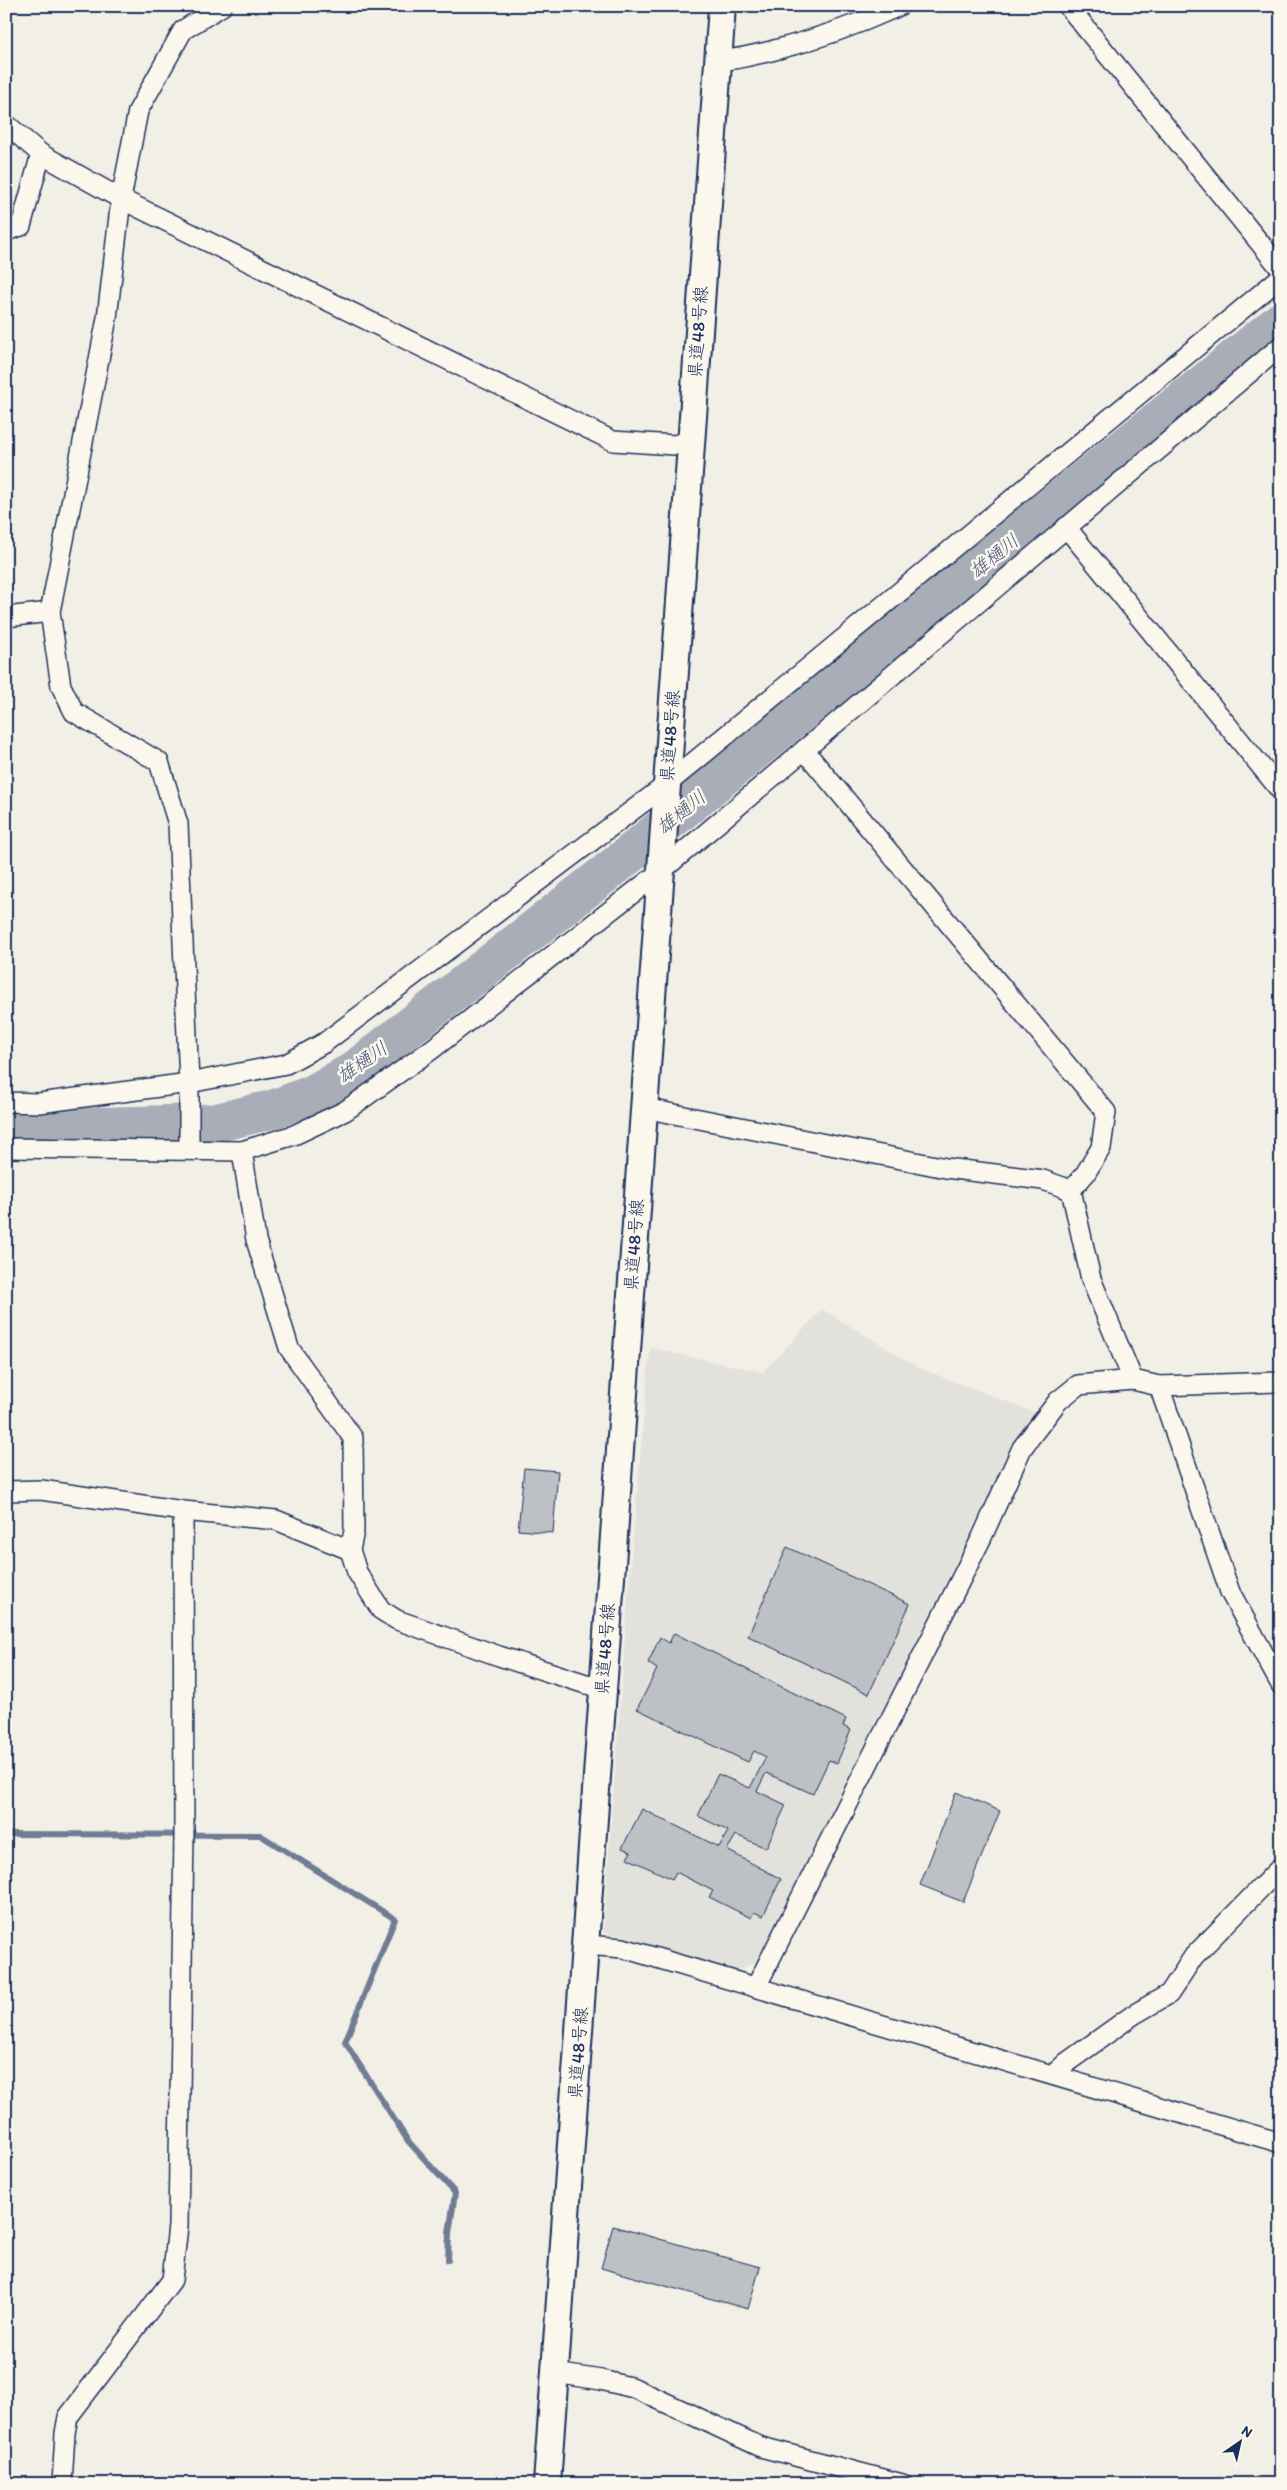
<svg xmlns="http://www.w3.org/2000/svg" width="1287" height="2490" font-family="Itim,'Klee One',sans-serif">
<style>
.built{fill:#e2e1dc}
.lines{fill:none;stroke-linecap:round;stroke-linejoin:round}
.stream{stroke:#707b93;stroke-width:6}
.river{stroke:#a9adb7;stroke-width:39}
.building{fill:#bdc0c4;stroke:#1b2f5e}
.street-casing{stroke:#1b2f5e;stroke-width:22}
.secondary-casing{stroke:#1b2f5e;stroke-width:30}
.street{stroke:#fbf7ec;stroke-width:19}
.secondary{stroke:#fbf7ec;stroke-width:26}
.labels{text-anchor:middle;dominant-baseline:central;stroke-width:5;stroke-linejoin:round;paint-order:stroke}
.street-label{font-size:18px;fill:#1b2f5e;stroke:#fbf7ec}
.water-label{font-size:19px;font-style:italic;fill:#465579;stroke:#fbf7ec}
</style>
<rect width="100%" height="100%" fill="#f2efe6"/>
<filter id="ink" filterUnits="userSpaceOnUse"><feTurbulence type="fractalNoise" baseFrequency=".02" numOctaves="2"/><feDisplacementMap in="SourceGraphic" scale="10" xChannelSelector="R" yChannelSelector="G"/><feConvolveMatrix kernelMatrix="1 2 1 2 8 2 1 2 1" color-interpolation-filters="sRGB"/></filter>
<g filter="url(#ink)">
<path class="built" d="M822 1309 919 1368 1034 1412 1021 1431 758 1960 738 1970 603 1932 631 1559 650 1348 763 1372Z"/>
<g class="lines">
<path class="stream" d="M6 1834 260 1835 395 1919 345 2042 408 2141 455 2193 449 2233 448 2260"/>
<path class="river" d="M6 1127 54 1128 215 1123 274 1109 313 1094 352 1072 620 862 980 564 1281 321"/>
</g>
<g class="building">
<path d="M524 1468 558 1471 553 1533 518 1530Z"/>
<path d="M787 1547 910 1604 869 1694 748 1636Z"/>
<path d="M674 1633 846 1719 843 1726 851 1730 837 1763 829 1760 813 1794 766 1773 757 1791 786 1805 766 1848 736 1835 727 1850 781 1879 763 1916 754 1912 751 1918 709 1897 713 1891 676 1872 672 1879 627 1858 631 1852 622 1848 642 1809 719 1847 728 1831 698 1816 718 1774 750 1788 766 1757 754 1751 748 1762 637 1709 657 1669 648 1663 660 1637 669 1643Z"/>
<path d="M956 1792 1000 1811 963 1902 920 1885Z"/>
<path d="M613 2226 760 2267 748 2309 601 2268Z"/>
</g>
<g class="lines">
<defs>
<g id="street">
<path d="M1068 6 1281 269"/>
<path d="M718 61C736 60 753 55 771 51 815 40 857 25 899 6"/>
<path d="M6 124 41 154 121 199 613 441 674 445 690 441"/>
<path d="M6 231 21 226 41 154"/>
<path d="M1066 527 1281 791"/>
<path d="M6 617 50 612"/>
<path d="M804 750 1106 1112 1101 1148 1085 1174 1071 1190"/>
<path d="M6 1102 39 1103 189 1083 286 1064 324 1043 666 785 1281 277"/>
<path d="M644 1108 946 1168 1043 1180 1071 1190"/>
<path d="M6 1148 242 1151 294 1135 345 1111 431 1050 660 872 1281 346"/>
<path d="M189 1150V1083L178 824 159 762 74 712 61 686 50 612 107 318 121 199 138 111 183 30 222 6"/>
<path d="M242 1151 256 1240 289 1348 353 1438 354 1531 350 1550 357 1572 381 1610 397 1620 499 1656 586 1684 602 1686"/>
<path d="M1071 1190 1091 1279 1133 1380 1159 1386 1230 1592 1281 1685"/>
<path d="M1159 1386 1281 1382"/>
<path d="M6 1491 41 1490 183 1511 276 1520 350 1550"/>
<path d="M586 1945 623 1948 1281 2143"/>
<path d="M756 1987 982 1537 1022 1448 1058 1401 1078 1385 1133 1380"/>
<path d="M1053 2075 1066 2063 1133 2015 1169 1994 1194 1956 1281 1867"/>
<path d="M555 2373 601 2380 634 2388 761 2447 902 2484"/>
<path d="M62 2484 65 2433 68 2417 172 2280 178 2226 184 1835 183 1511"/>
</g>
<path id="secondary" d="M547 2484 722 6"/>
</defs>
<use href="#street" class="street-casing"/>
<use href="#secondary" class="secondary-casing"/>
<use href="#street" class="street"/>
<use href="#secondary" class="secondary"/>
</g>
</g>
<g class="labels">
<g class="street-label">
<text transform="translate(698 332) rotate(-86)">県道48号線</text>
<text transform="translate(670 736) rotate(-86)">県道48号線</text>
<text transform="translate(634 1245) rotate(-86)">県道48号線</text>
<text transform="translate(605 1649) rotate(-86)">県道48号線</text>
<text transform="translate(578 2053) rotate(-86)">県道48号線</text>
</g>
<g class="water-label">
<text transform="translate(994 556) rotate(-39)">雄樋川</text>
<text transform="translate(681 812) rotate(-39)">雄樋川</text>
<text transform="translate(362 1062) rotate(-35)">雄樋川</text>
</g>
</g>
<rect width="1287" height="2490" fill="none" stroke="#fbf7ec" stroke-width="25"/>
<rect x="12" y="12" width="1262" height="2465" fill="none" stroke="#1b2f5e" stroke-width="2" filter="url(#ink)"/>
<g transform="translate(1240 2442) rotate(34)" stroke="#fbf7ec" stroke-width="4" paint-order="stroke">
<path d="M0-4L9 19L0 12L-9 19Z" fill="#1b2f5e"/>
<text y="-8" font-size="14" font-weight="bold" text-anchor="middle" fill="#1b2f5e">N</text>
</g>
</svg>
